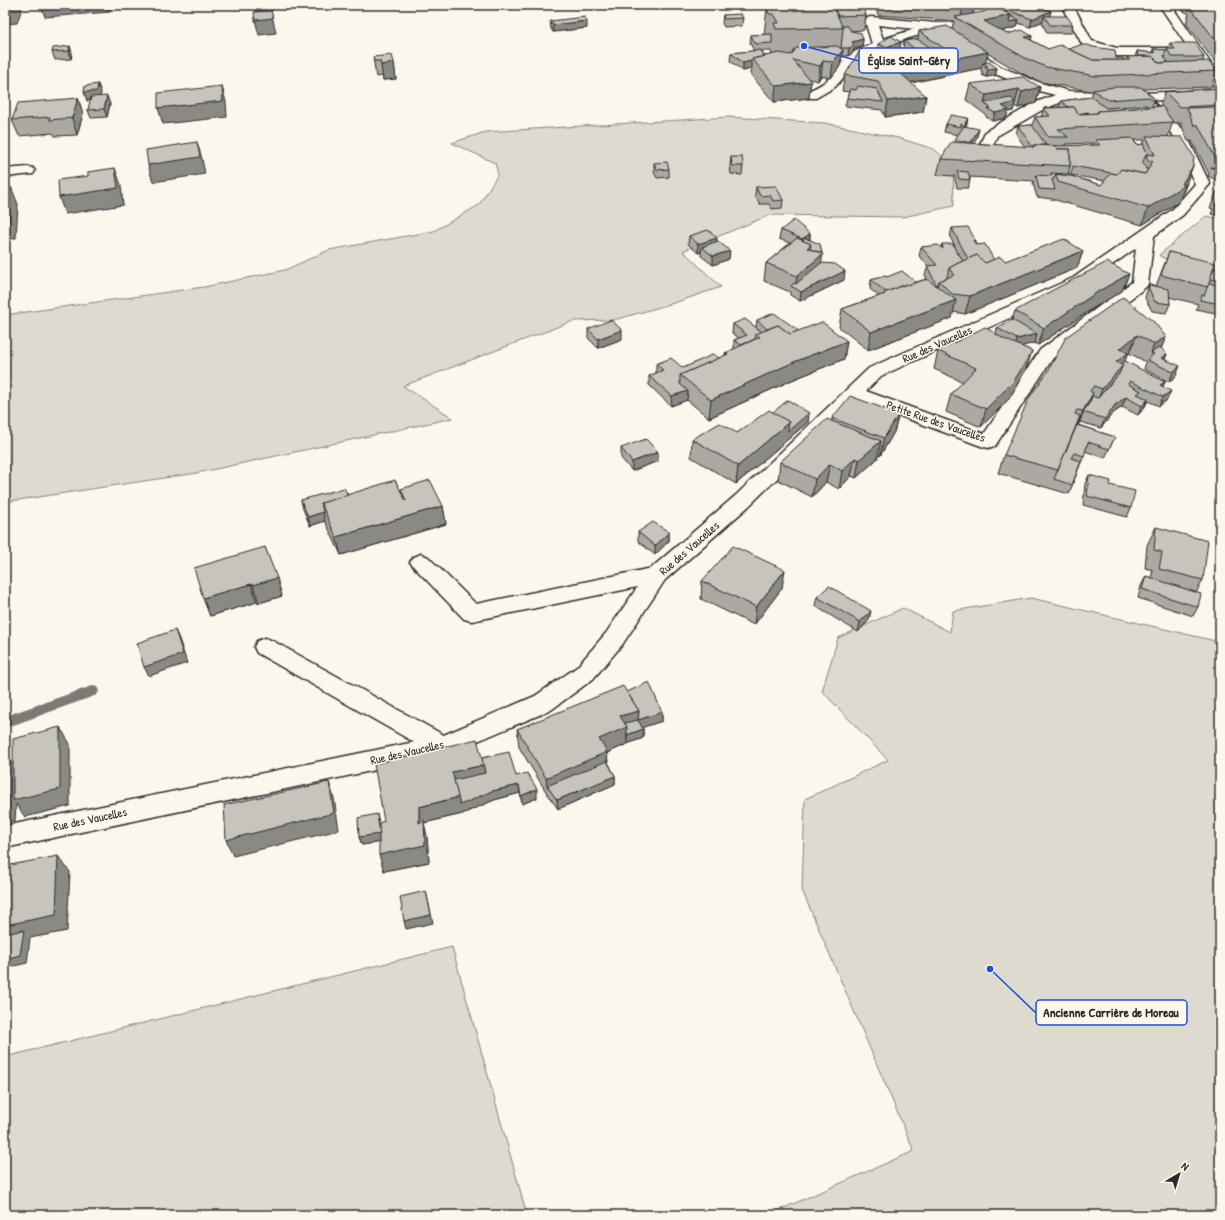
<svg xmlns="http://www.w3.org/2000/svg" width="1225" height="1220" font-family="'Patrick Hand',sans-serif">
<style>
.green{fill:#dddad0;stroke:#84827e}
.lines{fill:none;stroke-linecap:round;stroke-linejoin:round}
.stream{fill:#7b7a75;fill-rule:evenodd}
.lane-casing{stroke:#2b2b2b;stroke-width:3}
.street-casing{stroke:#2b2b2b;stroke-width:3}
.lane{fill:#fbf7ec;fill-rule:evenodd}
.street{fill:#fbf7ec;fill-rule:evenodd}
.wall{fill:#aba9a2;stroke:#2b2b2b;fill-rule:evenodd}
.shaded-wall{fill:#8b8984;stroke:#2b2b2b}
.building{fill:#c7c4bc;stroke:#2b2b2b}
.labels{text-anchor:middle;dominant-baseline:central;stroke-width:3;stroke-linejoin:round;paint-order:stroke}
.street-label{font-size:12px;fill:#2b2b2b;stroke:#fbf7ec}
.leader{fill:none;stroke:#1d4ed8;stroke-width:1.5}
.callout-dot{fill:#1d4ed8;stroke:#fbf7ec;stroke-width:1.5}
.callout{fill:#fbf7ec;stroke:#1d4ed8;stroke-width:1.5}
.callout-label{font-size:13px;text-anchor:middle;font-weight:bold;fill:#2b2b2b}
</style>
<rect width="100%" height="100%" fill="#fbf7ec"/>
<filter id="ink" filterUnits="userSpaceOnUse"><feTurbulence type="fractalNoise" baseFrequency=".025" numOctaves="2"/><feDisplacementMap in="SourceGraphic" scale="8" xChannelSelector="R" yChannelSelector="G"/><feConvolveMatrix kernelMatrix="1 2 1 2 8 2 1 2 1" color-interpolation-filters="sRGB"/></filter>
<g filter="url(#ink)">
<g class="green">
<path d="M729 117 825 123 898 138 934 149 953 166 954 206 903 217 770 215 683 251 721 287 674 303 614 320 573 321 403 386 453 418 197 473 5 502V315L204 287 285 270 329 250 434 231 479 205 498 174 495 163 452 143 485 132Z"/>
<path d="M1206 216 1220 219V288L1159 255Z"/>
<path d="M1031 598 1220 642V1215H768L914 1151 802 890 805 799 888 760 822 691 838 638 903 608 950 632 953 611Z"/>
<path d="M452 947 527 1215H5V1057Z"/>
</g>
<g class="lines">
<path class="stream" d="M92 686 97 687 99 691 97 695 5 728V716Z"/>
<defs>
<g id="lane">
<path d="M857 52 861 53 863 56 835 87 816 98H806L804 95 806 92C813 89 821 85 826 81 836 72 844 56 857 52Z"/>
<path d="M421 554 428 557 476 604 657 567 665 570 668 575 665 580 657 583 472 621 464 619 414 567 410 562 414 557Z"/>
<path d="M265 638 273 641 451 739 454 746 451 753 442 756 433 753 257 653 254 647 257 641Z"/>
</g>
<g id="street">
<path d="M999 5H1014L1012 7 972 28 948 30 1001 67 1041 83 1069 91 1140 93 1217 90 1159 5H1171L1220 77V98L1140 101 1070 99 1044 109 997 136 987 159 985 162 980 163 975 162 973 159 986 131 1034 103 1055 95 1031 89 993 73 934 31 909 38 883 48 861 59 811 64 807 63 805 60 807 57 811 56 854 52 872 44 865 21 867 18 871 17 936 23 966 22ZM878 25 915 29 883 39Z"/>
<path d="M1061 5H1073L1092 41 1117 48H1166L1170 49 1172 52 1170 55 1166 56H1116L1083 46Z"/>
<path d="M1149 102 1154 103 1184 130 1210 184 1183 215 1154 236 1148 284 1146 287 1053 358 995 446 988 448 981 446 857 400 749 506 665 580 622 645 593 679 551 710 442 756 5 848V826L439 737 535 696 577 667 606 633 649 570 735 496 869 368 1073 278 1173 209 1195 184 1173 135 1142 106 1144 103ZM1136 248 1132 282 1040 350 984 434 866 391 881 376 1085 284Z"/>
<path d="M28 167 33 168 35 171 33 174 5 177V169Z"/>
</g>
</defs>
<use href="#lane" class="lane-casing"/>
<use href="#street" class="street-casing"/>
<use href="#lane" class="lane"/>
<use href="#street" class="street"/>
</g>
<g class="wall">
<path d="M795 5H863V8L866 15 864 30 850 31 863 39 862 47 854 49 853 53 848 56H842L840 66 831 78 821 76 818 81 809 79V98L774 102 750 74 751 69 743 71 730 61 731 53 754 51 750 43 751 35H764L767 8 794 7ZM762 51H771L772 55 764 56Z"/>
<path d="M874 5H979L973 13 972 14 1006 13 1007 10 1051 11 1049 16 1073 25 1071 33H1047L1042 23 1043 21 1030 27 1018 23 1017 27 1002 31 1007 34 1032 36 1031 40 1048 49H1069L1116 58 1124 60H1126L1127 57H1135L1137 51 1152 53 1153 49 1166 50 1167 49H1168L1170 43 1204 57 1203 61 1217 71 1211 87 1143 89 1155 99 1152 106H1160L1165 92 1220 88V182L1208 176 1209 174 1192 141H1188L1181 124 1182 123H1174L1173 122 1168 136 1187 183 1179 202 1142 225 1052 199 1037 197 1033 184 1034 181 970 177V180L968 188H957L955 180V176L937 175 941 159 954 142 955 139 958 135 944 132 946 124 968 118 966 126 977 137 973 143 1025 147 1016 134 1018 126 1032 125 1035 117H1041L1044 108 1059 107 1061 101 1091 97 1093 91H1090L1041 82 1021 73 987 53 985 63 997 68 995 76 986 77 982 75 983 72 981 71V68L911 83 926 96 923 112 885 117 882 110 845 106 847 98 849 92 842 91 845 75 873 63 912 56 903 49 904 41 918 39 919 31 952 29 954 21 878 15ZM1134 140H1145L1143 144 1137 145ZM1094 143 1093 145 1065 146V144ZM1071 175 1105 181 1101 185 1071 176Z"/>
<path d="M1173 5H1220V72L1214 61 1186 23 1189 14Z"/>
<path d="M723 15 743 18 742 26 724 27 722 23Z"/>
<path d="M550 21 587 28 553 32 551 29Z"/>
<path d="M878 44 900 50 884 55 877 51Z"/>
<path d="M70 46 72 54 71 59 55 60 52 52Z"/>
<path d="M373 57 394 63 396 79 383 80V76L376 77Z"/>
<path d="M970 84 1040 87 1036 103 1018 108 1014 106 1013 111 1008 112 1006 118 993 121 986 117V115L966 100Z"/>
<path d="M101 92 100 96 110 104 107 117 91 118 88 110 91 100 87 101Z"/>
<path d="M78 98 83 114 77 135 55 136 53 133 19 136 12 120Z"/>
<path d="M731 157 743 166 742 175 731 174 730 166Z"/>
<path d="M654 163 669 169V177L657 178 654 172Z"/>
<path d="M756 187 783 200 782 208 772 209 769 204H760L755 196Z"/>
<path d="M1220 187V216L1211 214 1213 209 1210 208 1217 191Z"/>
<path d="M952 228 976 241V245L994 260 1005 261 1083 251 1077 268 965 314 953 312 952 318 868 350 839 327 842 309 879 296 870 289 871 280 887 277 916 282 927 279 925 275 928 266 919 256 921 247H941L942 244 957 254H959L950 237Z"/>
<path d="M781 230 810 234V240L821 263 844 280 800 301 790 295V292L764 281 766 263 790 243 779 239Z"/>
<path d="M689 236 717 241 729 259 713 265 701 256V252L698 253 688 244Z"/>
<path d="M1169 252 1220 270V314L1196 309 1198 304 1169 297 1170 304 1166 313 1152 311 1145 298 1146 294 1149 285 1156 286Z"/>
<path d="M1129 274 1122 291 1092 309 1038 345 1034 343 1020 346 1032 351 1026 369 1009 399 981 427 946 412 951 394 963 382 934 369 938 351 996 334 997 328 1012 320 1015 311Z"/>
<path d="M1123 297 1166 337 1161 348 1167 354 1165 359 1176 376 1169 382 1144 369 1146 362 1129 353 1127 356 1124 361 1165 382 1163 386 1167 400 1159 406 1148 401 1144 408 1138 415 1122 407 1112 414 1101 428 1080 422 1078 425 1115 437 1105 458 1085 451 1084 456 1080 465 1069 494 998 473 1004 455Z"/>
<path d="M757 320 799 331 847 341 844 359 792 380 709 418 687 400 671 406 649 385V376L656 373V364L683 368 719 358 725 356V353L734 349V340L739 338 732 333 733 324 756 327Z"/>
<path d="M588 329 622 339 598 348 588 338Z"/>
<path d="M772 413H809L808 422 736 484 691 457 692 439 737 433Z"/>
<path d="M899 414 894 432 880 456 878 455 877 459 856 478 851 476 839 489 826 482 812 497 778 480 780 462 832 421V418Z"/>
<path d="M621 448 658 461 632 471 621 458Z"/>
<path d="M1089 475 1110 485 1131 508 1127 517 1083 505 1085 484Z"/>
<path d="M401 489 443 506 446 524 341 555 325 521 310 526 303 509 301 500 348 495 401 493Z"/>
<path d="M1156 527 1203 580 1196 593 1198 607 1193 616 1138 598 1141 586 1146 576 1151 578 1153 570 1145 568 1147 545Z"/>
<path d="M638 532H669V541L655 555 638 541Z"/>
<path d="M265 547 282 596 259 603 257 602 210 616 203 598Z"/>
<path d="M702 581 782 588 754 625 701 599Z"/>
<path d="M817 597 869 620 858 632 815 606Z"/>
<path d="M627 692 662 712V721L642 727 643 729V738L627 744 607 753 608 762 615 776V784L558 809 548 795 519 747 517 729Z"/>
<path d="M482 758 516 776 537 798 522 804 520 793 494 800 462 814 424 823 427 837 429 862 384 871 379 842 362 845 359 837 377 814 379 826 384 821Z"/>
</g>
<g class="shaded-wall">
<path d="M13 5H23L17 23 5 24V8Z"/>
<path d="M41 5H111L110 12 45 17Z"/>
<path d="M254 5H272L273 10 271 11 276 33 259 35 255 20 257 19Z"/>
<path d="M620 5H628V6L620 7Z"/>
<path d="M966 5H979L973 13 961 21 960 20 963 7Z"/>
<path d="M1203 5H1220V15L1199 18Z"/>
<path d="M1051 11 1049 19 1044 16 1043 21 1030 27 1032 19Z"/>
<path d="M1011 15 1009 22 1019 20 1017 27 998 32 984 21Z"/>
<path d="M587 21V28L553 32V25Z"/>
<path d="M1032 36 1028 51 1025 37Z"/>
<path d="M863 39 862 47 854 49 853 53 848 56 849 48 852 42Z"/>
<path d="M901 42 900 50 884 55 886 47Z"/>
<path d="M70 46 72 54 71 59 69 51Z"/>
<path d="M843 50 840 66 831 78 833 62Z"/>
<path d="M988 52 985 64 983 63 981 68 895 86 897 70Z"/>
<path d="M751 61V69L743 71V63Z"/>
<path d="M823 61 821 76 818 81 820 66Z"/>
<path d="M394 63 396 79 383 80 381 65Z"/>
<path d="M997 68 995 76 986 77 988 69Z"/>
<path d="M811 82 809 98 774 102 776 86Z"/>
<path d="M98 84 101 92 100 99 87 101 84 92Z"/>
<path d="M222 86 226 102 227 117 163 124 158 108Z"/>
<path d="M1040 87 1036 103 1018 108 1022 92Z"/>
<path d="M1019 89 1013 111 1008 112 1006 118 993 121 995 113 991 108 984 103 986 95Z"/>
<path d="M107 96 110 104 107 117 104 109Z"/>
<path d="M926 96 923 112 885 117 888 101Z"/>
<path d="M78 98 83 114 77 135 72 118Z"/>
<path d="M1088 112 1086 120 1077 114Z"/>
<path d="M968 118 966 127 964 126Z"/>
<path d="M979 129 977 137 968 151 970 143Z"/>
<path d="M197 142 202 159 205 174 153 182 148 165Z"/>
<path d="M1193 166 1179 202 1142 225 1148 208 1182 184Z"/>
<path d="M115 168 121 185 123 205 65 214 59 197Z"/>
<path d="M11 187 18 204 16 238 5 240V221Z"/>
<path d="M810 234 809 242 801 248 802 239Z"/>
<path d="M717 238V247H702L701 252 698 253V244Z"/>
<path d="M811 244 809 258 807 248Z"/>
<path d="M730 251 729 259 713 265V256Z"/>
<path d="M1083 251 1077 268 965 314 970 296Z"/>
<path d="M823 254 820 271 795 288 797 276Z"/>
<path d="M845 271 844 280 800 301 801 292Z"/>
<path d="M1129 274 1122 291 1092 309 1038 345 1044 328 1099 291Z"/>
<path d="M956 300 952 318 868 350 871 332Z"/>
<path d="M622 330V339L598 348V339Z"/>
<path d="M1037 334 1035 343 1015 348 1017 339Z"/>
<path d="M1137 335 1129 353 1127 356 1116 383 1095 407 1102 389 1120 349Z"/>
<path d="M1166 337 1159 354H1154L1151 353 1154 344Z"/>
<path d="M847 341 844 359 792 380 709 418 711 400 794 362Z"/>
<path d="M1032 351 1026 369 1009 399 981 427 986 409Z"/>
<path d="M1167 354 1163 363 1161 358Z"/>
<path d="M1180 366 1176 376 1169 382 1173 372Z"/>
<path d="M1165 382 1161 391 1160 385Z"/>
<path d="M688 391 687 400 671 406 672 396Z"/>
<path d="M1171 391 1167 400 1159 406 1163 397Z"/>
<path d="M1093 393 1086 411 1083 412 1080 422 1076 429 1083 411Z"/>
<path d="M1126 397 1122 407 1112 414 1101 428 1105 419 1115 405Z"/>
<path d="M1148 399 1144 408 1138 415 1142 406Z"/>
<path d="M809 413 808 422 736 484 738 466 789 422Z"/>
<path d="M899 414 894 432 880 456 884 438Z"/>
<path d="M881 441 877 459 856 478 859 460Z"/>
<path d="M658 452V461L632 471V462Z"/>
<path d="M855 458 851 476 839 489 842 471Z"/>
<path d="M830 464 826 482 812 497 815 479Z"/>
<path d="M443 506 446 524 341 555 336 537Z"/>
<path d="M323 512 325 521 310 526 308 517Z"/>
<path d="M669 532V541L655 555V546Z"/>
<path d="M785 570 782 588 754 625 756 607Z"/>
<path d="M277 578 282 596 259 603 253 585Z"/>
<path d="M251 584 257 602 210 616 203 598Z"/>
<path d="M871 611 869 620 858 632 860 622Z"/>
<path d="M175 630 179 639 187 663 149 676 144 667Z"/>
<path d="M639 711 638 729 627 731V744L607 753 608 769 547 786 546 778 599 739 620 716Z"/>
<path d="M662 712V721L638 729V720Z"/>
<path d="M60 727 70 744V806L25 817 16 804 15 821 5 823V753L17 770Z"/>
<path d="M643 729V738L627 744V735Z"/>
<path d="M484 765 486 782 456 789 452 772Z"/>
<path d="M615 776V784L558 809 557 800Z"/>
<path d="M329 782 334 798 339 830 233 856 226 840Z"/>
<path d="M519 785 520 793 494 800 462 814 424 823 427 837 429 862 384 871 379 855 419 823V807L459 797 492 791Z"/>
<path d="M537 789V798L522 804 521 796Z"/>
<path d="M377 814 379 823 382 842 362 845 359 837Z"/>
<path d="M58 856 70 872 67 931 30 938 27 963 5 968V925Z"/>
<path d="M426 891 433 923 406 929 404 921Z"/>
</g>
<g class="building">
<path d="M5 5H13L12 8H5Z"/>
<path d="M255 5H269L270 9 255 10Z"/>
<path d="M797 5H815V7H799Z"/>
<path d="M818 5H861L866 15 838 16 833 6H819Z"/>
<path d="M941 5H966L963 7Z"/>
<path d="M1019 5H1033L1051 11 1032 19 1007 10Z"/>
<path d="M1215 5 1220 11V46L1191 8 1194 6Z"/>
<path d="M833 6 843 28 776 29 774 23H779L774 14H769L767 8Z"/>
<path d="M995 7 1011 15 984 21 1007 34 1022 30 1032 36 1025 37 1048 49 1060 45 1093 60H1130L1127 57 1152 56 1159 63 1208 61 1217 71 1095 76 1046 67 1025 58 955 17 983 12Z"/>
<path d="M1220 7V11L1217 8Z"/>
<path d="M271 11 273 18 255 20 254 12Z"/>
<path d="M741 14 743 18 724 19 723 15Z"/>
<path d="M1011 16 1019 20 1009 22Z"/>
<path d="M1044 16H1067L1073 25H1050Z"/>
<path d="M585 17 587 21 553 25 550 21Z"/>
<path d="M843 26H848L851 31 861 33 863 39 852 42 854 45 849 48H841L843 28Z"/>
<path d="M947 26 988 52 897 70 926 96 888 101 878 81 845 75 859 52 868 51 873 63 945 49 919 31Z"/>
<path d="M772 34V43L755 44 751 35Z"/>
<path d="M891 36 901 42 886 47 878 44Z"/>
<path d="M917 39 936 51 922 54 904 41Z"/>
<path d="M1170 43H1195L1204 57H1172L1167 49H1175Z"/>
<path d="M1080 45H1088L1093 47 1115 50 1116 58H1123L1124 60H1093L1069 49Z"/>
<path d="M70 46 69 51 52 52 53 48Z"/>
<path d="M837 46 843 50 833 62 823 61 820 66 793 60 811 82 776 86 752 59 779 53 792 55 796 48Z"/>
<path d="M1153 49 1166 50 1164 56 1168 62 1159 63 1152 56H1138L1137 51 1155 53Z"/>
<path d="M761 50 764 56 752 59 751 61 743 63 731 53Z"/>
<path d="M392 55 394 63 381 65 380 61H374L373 57Z"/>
<path d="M989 62 997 68 988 69 984 67 988 66 983 63Z"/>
<path d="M1023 77 1040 87 1022 92 1019 89 986 95 970 84Z"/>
<path d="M98 84 97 91 84 92 85 86Z"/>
<path d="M222 86 223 101 158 108V93Z"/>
<path d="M858 86 877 89 883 102 847 98 850 89 856 90Z"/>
<path d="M1114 87H1141L1155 99 1154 101 1149 97 1108 100 1093 90Z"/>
<path d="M1220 88V105L1180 107 1165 92Z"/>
<path d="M107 96 104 109 88 110 91 97Z"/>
<path d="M1091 97 1106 108 1146 105 1149 107 1098 111 1097 113 1090 114 1088 112 1078 114 1074 107H1068L1061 101Z"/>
<path d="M78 98 72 118 49 120 50 117 12 120 18 103Z"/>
<path d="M1011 98 1015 102 1002 106 1009 110 995 113 988 109 991 108 984 103Z"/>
<path d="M1162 106 1173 122 1058 129 1068 137H1048L1035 117 1050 116 1044 108 1074 107 1078 114 1098 113V111Z"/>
<path d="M1215 107 1220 118V159H1216L1198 125H1194L1187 108Z"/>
<path d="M951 115 968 118 964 126 961 124V127L946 124Z"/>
<path d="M1032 125 1046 145H1034L1032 146 1018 126Z"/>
<path d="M964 126 979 129 970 143 955 139Z"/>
<path d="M1146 136 1182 137 1194 157 1193 166 1182 184 1185 185 1148 208 1058 182 1056 174 1071 176 1101 185 1111 173 1116 174 1121 169 1145 174 1153 161H1148L1146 154 1155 155Z"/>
<path d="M1132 138 1137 145 1143 144 1148 155 1146 154 1143 162 1146 169H1148L1145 174 1121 169 1117 174 1073 166 1071 174H1068L1070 166V149H1057L1056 146H1050L1100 145 1095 140Z"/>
<path d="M197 142 200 157 148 165 146 150Z"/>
<path d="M951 142 1034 147V145L1056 146 1057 149H1070V166L941 159Z"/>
<path d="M731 157H742L743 166H732Z"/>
<path d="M667 162 669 169 657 170 654 163Z"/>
<path d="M1211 167 1220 168V172Z"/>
<path d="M115 168 118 188 59 197 58 180 88 176V172Z"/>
<path d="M957 171 968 172 970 180 959 179Z"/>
<path d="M1051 173 1068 174 1069 176 1056 174 1054 179H1052L1055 190 1039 189 1036 175 1052 176Z"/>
<path d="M776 186 783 200 773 201 770 195 760 196 756 187Z"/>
<path d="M5 187H11L9 221H5Z"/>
<path d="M1220 187V192L1217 191Z"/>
<path d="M1219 200 1220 201V206L1215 205Z"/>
<path d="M794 220 810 234 802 239 781 230Z"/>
<path d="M968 227 976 241 973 240 976 245 985 244 994 260 985 263 977 255 968 259 952 228Z"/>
<path d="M708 230 717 238 698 244 689 236Z"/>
<path d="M797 238 811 244 807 248 823 254 797 276 766 263Z"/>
<path d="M805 238 820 244 822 253 810 249 811 244 802 240Z"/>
<path d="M1064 239 1083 251 970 296 952 294 939 281 954 275 949 268 958 263 977 255 985 263 1000 257 1005 261Z"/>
<path d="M718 241 730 251 713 256 702 247Z"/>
<path d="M942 244H953L957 254H959L963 261 958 263 949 268 947 277V278L939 281 937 286 927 266 937 265 921 247 938 245 943 249Z"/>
<path d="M1169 252 1215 263 1208 287 1161 275Z"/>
<path d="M1107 262 1129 274 1099 291 1044 328 1015 311 1053 290Z"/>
<path d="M821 263 835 264 845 271 801 292 791 286 794 283 796 284Z"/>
<path d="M1214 268 1220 270V281L1210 279Z"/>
<path d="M902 271 916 282 908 285 907 284 886 292 871 280 885 276 887 277Z"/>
<path d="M927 279 956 300 871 332 842 309 885 294 884 293 907 284 908 285Z"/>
<path d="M1209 283 1220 286V304L1200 300 1202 295 1204 296Z"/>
<path d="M1149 285 1169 289 1170 304 1155 302 1149 289Z"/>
<path d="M1123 297 1154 322 1166 337 1154 344 1137 335 1120 349 1128 353 1116 362 1123 365 1102 389 1094 386 1090 391 1093 393 1083 411 1077 410 1075 414 1080 416 1058 470 1004 455 1029 398 1048 371 1066 337Z"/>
<path d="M774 313 799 331 790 334 778 325 767 329 757 320Z"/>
<path d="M745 319 762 332 756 334 755 339 741 345 734 340 747 335 733 324Z"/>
<path d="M611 320 622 330 598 339 588 329Z"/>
<path d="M1012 320 1037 334 1017 339 997 328Z"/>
<path d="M822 322 847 341 794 362 711 400 680 375 728 354 725 353 760 337 756 334 778 325 790 334Z"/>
<path d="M985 327 1002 338 1032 351 1014 381 986 409 951 394 976 368 938 351Z"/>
<path d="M1160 347 1167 354 1161 358 1180 366 1173 372 1147 360 1154 354 1151 353Z"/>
<path d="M714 354 719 358 680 375V384L688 391 672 396 649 376 663 370 656 364 671 358 683 368Z"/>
<path d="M1125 361 1165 382 1160 385 1171 391 1163 397 1130 381 1128 384 1141 391 1137 394 1148 399 1142 406 1126 397 1115 405 1105 419 1083 412 1090 402 1092 396 1098 398 1119 374 1123 365 1121 364Z"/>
<path d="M850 396 899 414 884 438 832 418Z"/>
<path d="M788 400 809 413 788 431 789 422 772 413Z"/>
<path d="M769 410 789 422 738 466 692 439 720 423 737 433Z"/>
<path d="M827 419 881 441 859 460 855 458 842 471 830 464 815 479 780 462Z"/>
<path d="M1077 425 1115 437 1109 449 1088 442 1084 456 1074 453 1071 458 1081 461 1072 485 1054 479Z"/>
<path d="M646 439 658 452 632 462 621 448Z"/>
<path d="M1089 475 1111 481 1110 485 1135 491 1131 508 1087 496Z"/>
<path d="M395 480 406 501 401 489 430 480 443 506 336 537 321 503Z"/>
<path d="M344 488 348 495 321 503 323 512 308 517 301 500Z"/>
<path d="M653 522 669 532 655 546 638 532Z"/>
<path d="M1156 527 1208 541 1203 580 1159 569 1162 552 1154 550Z"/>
<path d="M733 546 785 570 756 607 702 581Z"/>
<path d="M265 547 277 578 253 585 251 584 203 598 194 568Z"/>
<path d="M1146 576 1201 594 1198 607 1142 589Z"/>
<path d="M829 586 871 611 860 622 817 597Z"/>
<path d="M175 630 183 654 144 667 137 643Z"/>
<path d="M649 682 662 712 638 720 639 711 627 692Z"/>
<path d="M623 686 639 711 620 716 627 727 599 739 607 752 546 778 517 729Z"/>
<path d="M638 720 643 729 627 735V727L625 723Z"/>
<path d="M60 727V789L13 800V739Z"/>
<path d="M477 739 484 765 452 772 459 797 419 807V823L424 820 425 845 379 855V823L384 821 374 764Z"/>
<path d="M509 752 516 776 527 773 537 789 521 796 519 785 492 791 460 805 454 780 485 773 482 758Z"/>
<path d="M607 761 615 776 557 800 547 786Z"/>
<path d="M329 782 334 813 226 840 224 805Z"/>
<path d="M377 814 380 834 359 837 358 818Z"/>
<path d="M58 856 56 915 5 925V866Z"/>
<path d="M426 891 431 915 404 921 400 897Z"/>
<path d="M24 930 20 955 5 959V934Z"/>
</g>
</g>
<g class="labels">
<g class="street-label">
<text transform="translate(937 344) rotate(-24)">Rue des Vaucelles</text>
<text transform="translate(936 421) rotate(19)">Petite Rue des Vaucelles</text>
<text transform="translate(689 548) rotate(-41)">Rue des Vaucelles</text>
<text transform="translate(407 752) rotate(-13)">Rue des Vaucelles</text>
<text transform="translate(90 819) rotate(-12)">Rue des Vaucelles</text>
</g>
</g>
<path class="leader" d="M804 46L859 61M990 969L1036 1013"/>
<g class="callout-dot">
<circle cx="804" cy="46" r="4"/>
<circle cx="990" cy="969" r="4"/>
</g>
<g class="callout">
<rect x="859" y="48" width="99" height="25" rx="4"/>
<rect x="1036" y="1000" width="151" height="25" rx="4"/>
</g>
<g class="callout-label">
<text x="909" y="65">Église Saint-Géry</text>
<text x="1111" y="1017">Ancienne Carrière de Moreau</text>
</g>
<rect width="1225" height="1220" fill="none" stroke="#fbf7ec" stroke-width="20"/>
<rect x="10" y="10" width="1205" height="1200" fill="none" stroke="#2b2b2b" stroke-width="1.5" filter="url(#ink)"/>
<g transform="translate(1179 1174) rotate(38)" stroke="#fbf7ec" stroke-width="3" paint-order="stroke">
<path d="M0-3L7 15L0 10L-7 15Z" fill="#2b2b2b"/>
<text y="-6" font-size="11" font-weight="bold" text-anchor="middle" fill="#2b2b2b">N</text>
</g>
</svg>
